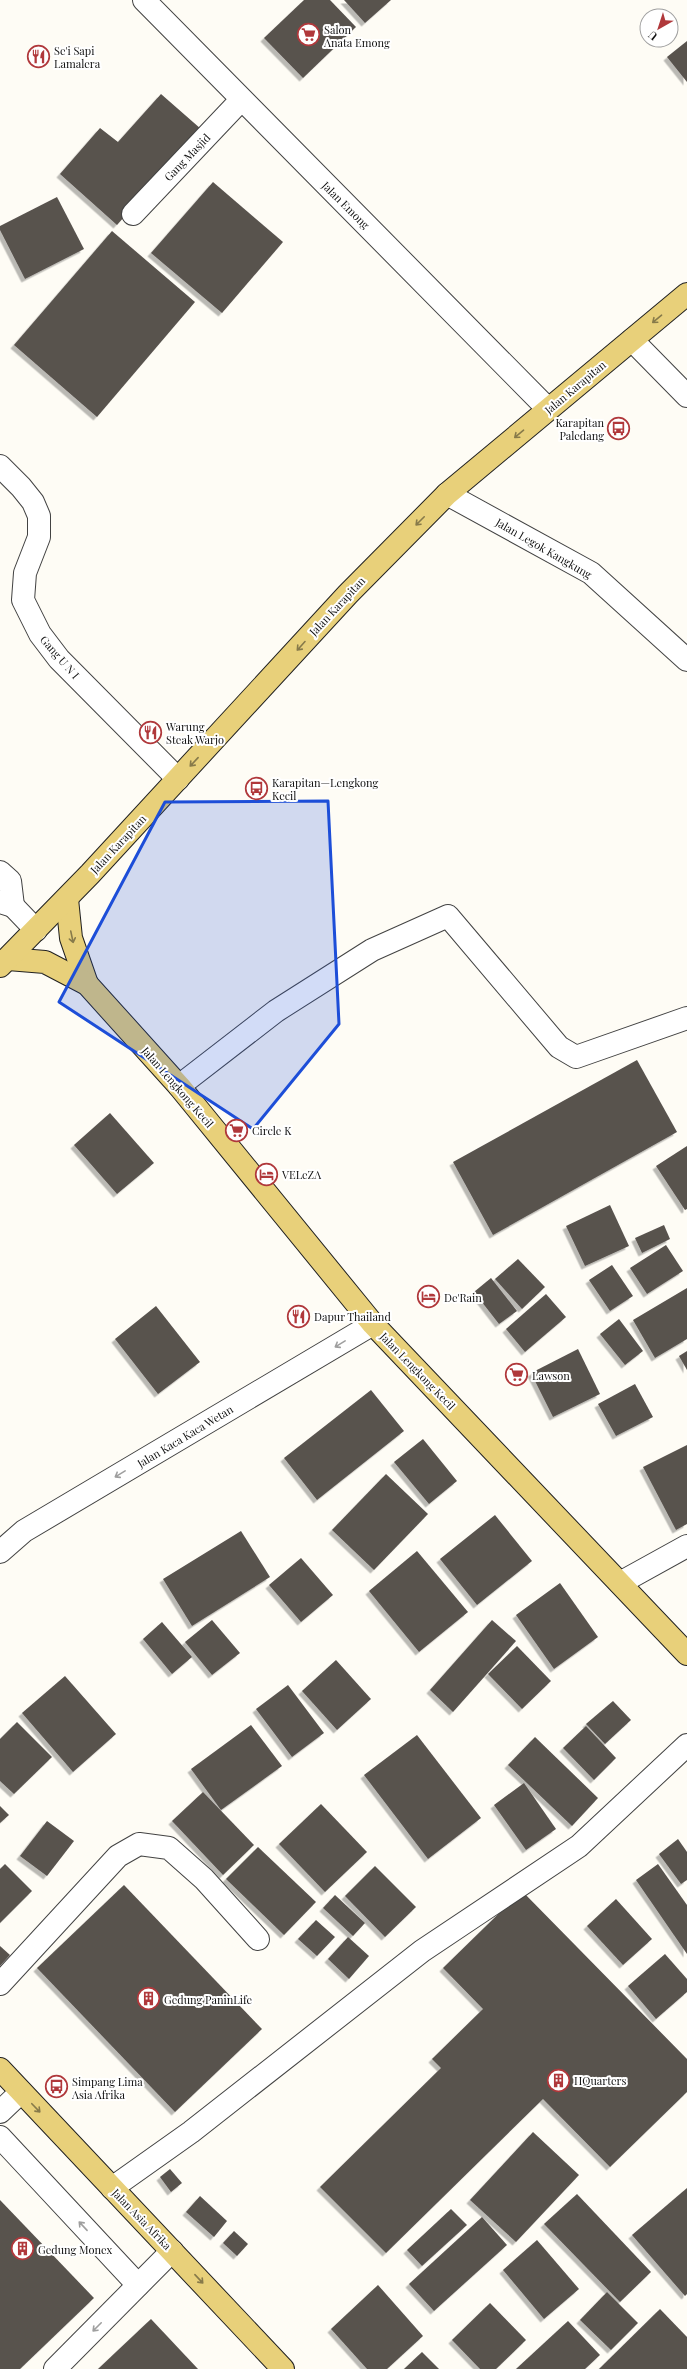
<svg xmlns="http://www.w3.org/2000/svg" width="687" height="2369" font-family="'Playfair Display',serif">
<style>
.building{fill:#58524e;filter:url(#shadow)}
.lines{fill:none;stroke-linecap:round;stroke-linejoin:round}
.minor-casing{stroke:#434343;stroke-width:24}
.major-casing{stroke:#212121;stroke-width:24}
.minor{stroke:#fff;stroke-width:22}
.major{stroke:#e8d07a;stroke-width:22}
.oneway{stroke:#877a4a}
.oneway2{stroke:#9f9f9f}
.marked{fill:#1d4ed8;fill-opacity:0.2;stroke:#1d4ed8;stroke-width:3;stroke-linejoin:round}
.labels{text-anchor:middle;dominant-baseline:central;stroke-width:4;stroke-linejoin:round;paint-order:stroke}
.poi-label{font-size:11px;fill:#101010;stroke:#fff;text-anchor:start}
.street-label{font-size:11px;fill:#101010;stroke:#fff}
</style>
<defs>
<filter id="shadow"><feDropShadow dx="-3.5" dy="3.5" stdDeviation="0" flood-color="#0004"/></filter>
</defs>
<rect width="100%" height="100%" fill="#fefcf5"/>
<g class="building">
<path d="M304 0H330L356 27 303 78 264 38Z"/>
<path d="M344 0H391L365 23Z"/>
<path d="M687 41V82L667 57Z"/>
<path d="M161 94 201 129 117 225 60 174 100 128 118 142Z"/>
<path d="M213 182 283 242 222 313 151 253Z"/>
<path d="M57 197 84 249 25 279 0 230V226Z"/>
<path d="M112 231 195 302 97 417 14 345Z"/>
<path d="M637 1060 677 1132 493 1235 453 1162Z"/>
<path d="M110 1113 154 1163 117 1194 74 1145Z"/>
<path d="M687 1146V1209L685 1210 656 1166Z"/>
<path d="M610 1205 629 1246 585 1266 566 1226Z"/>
<path d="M664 1225 670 1239 642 1253 635 1238Z"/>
<path d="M666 1245 683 1271 647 1294 630 1268Z"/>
<path d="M518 1259 545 1287 522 1309 495 1279Z"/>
<path d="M612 1265 633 1296 610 1311 589 1280Z"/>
<path d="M491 1278 517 1311 499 1324 474 1292Z"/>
<path d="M687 1288V1339L655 1358 633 1320Z"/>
<path d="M546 1294 566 1317 525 1352 506 1329Z"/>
<path d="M156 1306 200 1362 158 1394 115 1339Z"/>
<path d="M619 1319 643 1351 625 1365 600 1334Z"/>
<path d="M578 1349 600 1394 553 1417 531 1373Z"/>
<path d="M687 1351V1370L679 1356Z"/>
<path d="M635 1384 653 1417 616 1436 598 1404Z"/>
<path d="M371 1390 404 1431 317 1500 284 1458Z"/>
<path d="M423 1439 457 1481 429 1504 394 1462Z"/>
<path d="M687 1445V1524L676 1530 643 1467Z"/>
<path d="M386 1474 428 1514 374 1570 332 1530Z"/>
<path d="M495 1515 532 1561 477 1605 440 1559Z"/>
<path d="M241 1531 270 1577 192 1626 163 1579Z"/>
<path d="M417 1551 468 1612 419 1652 369 1591Z"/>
<path d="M301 1558 333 1595 301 1622 269 1585Z"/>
<path d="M560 1583 598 1637 554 1669 516 1615Z"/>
<path d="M212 1620 240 1653 212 1675 185 1642Z"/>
<path d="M492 1620 516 1641 453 1712 430 1690Z"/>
<path d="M162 1622 192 1657 172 1674 143 1639Z"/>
<path d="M517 1646 551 1681 522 1709 488 1674Z"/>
<path d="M336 1660 371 1699 337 1730 302 1691Z"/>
<path d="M65 1676 116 1734 73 1772 22 1713Z"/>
<path d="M288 1685 324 1733 292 1757 256 1709Z"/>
<path d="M613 1701 631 1720 605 1744 586 1724Z"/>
<path d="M17 1722 52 1757 14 1794 0 1781V1739Z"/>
<path d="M251 1725 282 1766 221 1810 191 1769Z"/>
<path d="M586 1726 616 1758 594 1780 563 1748Z"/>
<path d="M417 1735 481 1818 428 1859 364 1775Z"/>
<path d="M535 1737 598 1798 572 1826 508 1765Z"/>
<path d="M524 1783 556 1829 526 1850 494 1805Z"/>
<path d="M203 1792 254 1845 223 1875 172 1821Z"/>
<path d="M321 1804 367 1852 325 1892 279 1844Z"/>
<path d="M0 1806 9 1815 0 1823Z"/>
<path d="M47 1821 74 1841 47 1876 20 1856Z"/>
<path d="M678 1839 687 1852V1880L681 1884 659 1854Z"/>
<path d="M258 1847 316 1902 284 1935 226 1879Z"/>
<path d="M5 1864 32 1891 0 1923V1869Z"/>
<path d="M658 1864 687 1905V1954L636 1880Z"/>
<path d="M375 1866 416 1907 385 1937 345 1896Z"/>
<path d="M124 1885 262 2029 175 2112 37 1968Z"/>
<path d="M522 1891 687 2059V2092L610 2167 543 2099 386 2253 320 2187 441 2068 432 2059 483 2009 443 1968Z"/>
<path d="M335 1895 365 1923 353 1936 323 1908Z"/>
<path d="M616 1899 652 1939 623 1965 587 1926Z"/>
<path d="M316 1920 335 1937 317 1956 298 1939Z"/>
<path d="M348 1937 369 1956 349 1979 328 1959Z"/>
<path d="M0 1946 10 1955 0 1966Z"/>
<path d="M665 1954 687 1979V1992L656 2019 628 1986Z"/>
<path d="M533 2132 579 2175 516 2242 470 2200Z"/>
<path d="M170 2169 182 2183 171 2192 160 2177Z"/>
<path d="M687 2188V2294L685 2296 632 2235Z"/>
<path d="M577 2194 651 2272 620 2302 544 2224Z"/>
<path d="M200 2196 227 2221 214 2237 186 2212Z"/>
<path d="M0 2200 94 2298 20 2369H0Z"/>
<path d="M451 2209 467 2225 422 2266 407 2250Z"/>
<path d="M482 2217 507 2245 434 2311 409 2284Z"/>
<path d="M234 2231 248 2244 237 2256 223 2243Z"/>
<path d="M537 2240 579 2289 544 2319 503 2270Z"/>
<path d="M378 2285 423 2336 387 2369H367L331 2329Z"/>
<path d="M607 2292 638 2323 611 2350 580 2320Z"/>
<path d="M490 2303 526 2340 496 2369H480L452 2340Z"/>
<path d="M660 2309 687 2337V2369H599Z"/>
<path d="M151 2319 198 2369H98Z"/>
<path d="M568 2321 600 2355 585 2369H516Z"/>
<path d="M422 2352 439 2369H404Z"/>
</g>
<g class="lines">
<defs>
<g id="minor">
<path d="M144 0 548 409"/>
<path d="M133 214 241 100"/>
<path d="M632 340 687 396"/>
<path d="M0 466 21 487 33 502 39 516V537L25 573 23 600 40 634 59 659 178 779"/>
<path d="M447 494 591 573 687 660"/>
<path d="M0 872 10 881 13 906 0 902"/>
<path d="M13 906 36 930"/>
<path d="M179 1086 276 1011 372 950 448 916 559 1047 576 1057 687 1018"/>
<path d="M0 1552 24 1531 373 1324"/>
<path d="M620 1583 687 1546"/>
<path d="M0 1984 118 1856 139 1844 169 1848 204 1879 258 1939"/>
<path d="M0 2112 21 2092"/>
<path d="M0 2137 138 2285"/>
<path d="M112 2188 191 2132 422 1951 579 1846 687 1745"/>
<path d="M55 2369 172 2251"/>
</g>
<g id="major">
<path d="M67 899 71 938 87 984"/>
<path d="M8 959 45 962 87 984 179 1086 373 1324 687 1654"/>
<path d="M0 966 90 874 348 594 447 494 687 294"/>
<path d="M0 2069 283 2369"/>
</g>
</defs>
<use href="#minor" class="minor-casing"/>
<use href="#major" class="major-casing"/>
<use href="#minor" class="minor"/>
<use href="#major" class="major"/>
</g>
<defs><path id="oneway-shaft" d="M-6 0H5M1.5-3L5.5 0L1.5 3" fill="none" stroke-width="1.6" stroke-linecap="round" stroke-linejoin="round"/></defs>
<g class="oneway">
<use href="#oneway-shaft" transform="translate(657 319) rotate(140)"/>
<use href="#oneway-shaft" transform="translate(519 434) rotate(140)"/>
<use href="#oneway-shaft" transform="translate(420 521) rotate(135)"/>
<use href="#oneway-shaft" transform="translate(301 646) rotate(132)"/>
<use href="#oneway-shaft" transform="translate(194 762) rotate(133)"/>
<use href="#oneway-shaft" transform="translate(72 937) rotate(78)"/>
<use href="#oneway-shaft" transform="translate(36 2108) rotate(46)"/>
<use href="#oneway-shaft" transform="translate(199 2279) rotate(47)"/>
</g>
<g class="oneway2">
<use href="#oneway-shaft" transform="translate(340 1344) rotate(149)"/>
<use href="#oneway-shaft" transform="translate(120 1474) rotate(149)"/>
<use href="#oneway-shaft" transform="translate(83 2226) rotate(-133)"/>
<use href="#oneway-shaft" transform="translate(97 2327) rotate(135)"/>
</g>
<path class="marked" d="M328 801 339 1024 253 1129 59 1002 165 802Z"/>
<defs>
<symbol id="supermarket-ring" viewBox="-11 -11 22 22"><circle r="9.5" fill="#fff" stroke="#b0383b" stroke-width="1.5"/><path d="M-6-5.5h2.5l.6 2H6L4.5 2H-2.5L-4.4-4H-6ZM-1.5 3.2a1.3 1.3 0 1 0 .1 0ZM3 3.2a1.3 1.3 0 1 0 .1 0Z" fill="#b0383b"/></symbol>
<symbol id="restaurant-ring" viewBox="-11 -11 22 22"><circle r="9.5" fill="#fff" stroke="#b0383b" stroke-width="1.5"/><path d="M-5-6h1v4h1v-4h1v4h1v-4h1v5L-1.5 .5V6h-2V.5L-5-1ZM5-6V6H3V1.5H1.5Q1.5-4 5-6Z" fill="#b0383b"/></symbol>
<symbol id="bus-ring" viewBox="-11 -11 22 22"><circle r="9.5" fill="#fff" stroke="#b0383b" stroke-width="1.5"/><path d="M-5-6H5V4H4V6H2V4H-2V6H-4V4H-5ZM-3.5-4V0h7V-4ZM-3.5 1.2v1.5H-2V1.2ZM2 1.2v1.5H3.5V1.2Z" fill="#b0383b"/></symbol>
<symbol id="hotel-ring" viewBox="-11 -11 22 22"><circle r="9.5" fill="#fff" stroke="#b0383b" stroke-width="1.5"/><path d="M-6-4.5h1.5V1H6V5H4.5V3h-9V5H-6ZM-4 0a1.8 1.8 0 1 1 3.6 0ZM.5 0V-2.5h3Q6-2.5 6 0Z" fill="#b0383b"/></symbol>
<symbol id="building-ring" viewBox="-11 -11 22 22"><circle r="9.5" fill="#fff" stroke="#b0383b" stroke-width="1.5"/><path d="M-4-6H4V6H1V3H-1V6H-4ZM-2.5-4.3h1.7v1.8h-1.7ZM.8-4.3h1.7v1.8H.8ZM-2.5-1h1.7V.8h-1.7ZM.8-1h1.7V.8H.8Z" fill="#b0383b"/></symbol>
</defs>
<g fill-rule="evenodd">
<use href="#supermarket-ring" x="296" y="22" width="25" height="25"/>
<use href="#restaurant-ring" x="26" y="44" width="25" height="25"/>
<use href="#bus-ring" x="606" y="416" width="25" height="25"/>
<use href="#restaurant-ring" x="138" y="720" width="25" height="25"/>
<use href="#bus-ring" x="244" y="776" width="25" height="25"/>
<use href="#supermarket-ring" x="224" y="1118" width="25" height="25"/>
<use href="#hotel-ring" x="254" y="1162" width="25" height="25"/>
<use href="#hotel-ring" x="416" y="1284" width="25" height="25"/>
<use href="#restaurant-ring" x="286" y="1304" width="25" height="25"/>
<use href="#supermarket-ring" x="504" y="1362" width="25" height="25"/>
<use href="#building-ring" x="136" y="1986" width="25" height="25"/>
<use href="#building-ring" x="546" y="2068" width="25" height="25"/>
<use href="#bus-ring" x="44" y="2074" width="25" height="25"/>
<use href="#building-ring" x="10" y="2236" width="25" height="25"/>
</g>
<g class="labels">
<g class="poi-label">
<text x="324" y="29">Salon<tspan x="324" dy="13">Anata Emong</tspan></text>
<text x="54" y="50">Se'i Sapi<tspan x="54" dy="13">Lamalera</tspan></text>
<text x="604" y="422" text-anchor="end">Karapitan<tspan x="604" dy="13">Paledang</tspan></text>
<text x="166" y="726">Warung<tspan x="166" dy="13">Steak Warjo</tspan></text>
<text x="272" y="782">Karapitan—Lengkong<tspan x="272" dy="13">Kecil</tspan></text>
<text x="252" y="1130">Circle K</text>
<text x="282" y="1174">VELeZA</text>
<text x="444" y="1297">De'Rain</text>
<text x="314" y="1316">Dapur Thailand</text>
<text x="532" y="1375">Lawson</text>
<text x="164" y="1999">Gedung PaninLife</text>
<text x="574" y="2080">HQuarters</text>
<text x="72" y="2081">Simpang Lima<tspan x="72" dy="13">Asia Afrika</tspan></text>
<text x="38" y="2249">Gedung Monex</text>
</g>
<g class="street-label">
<text transform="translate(187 157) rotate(-46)">Gang Masjid</text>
<text transform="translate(346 205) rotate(45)">Jalan Emong</text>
<text transform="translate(575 387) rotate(-40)">Jalan Karapitan</text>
<text transform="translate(544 548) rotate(30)">Jalan Legok Kangkung</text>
<text transform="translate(337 606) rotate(-47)">Jalan Karapitan</text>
<text transform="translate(60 657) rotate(49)">Gang U N I</text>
<text transform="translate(118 844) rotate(-47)">Jalan Karapitan</text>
<text transform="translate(178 1087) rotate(49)">Jalan Lengkong Kecil</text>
<text transform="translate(418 1371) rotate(46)">Jalan Lengkong Kecil</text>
<text transform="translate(185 1436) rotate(-31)">Jalan Kaca Kaca Wetan</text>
<text transform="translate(142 2219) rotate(46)">Jalan Asia Afrika</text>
</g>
</g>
<g transform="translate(659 28) rotate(219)"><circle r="19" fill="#ffffff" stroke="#9f9f9f"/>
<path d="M0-3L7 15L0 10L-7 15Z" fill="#b0383b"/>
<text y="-6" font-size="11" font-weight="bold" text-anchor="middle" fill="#101010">U</text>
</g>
</svg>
